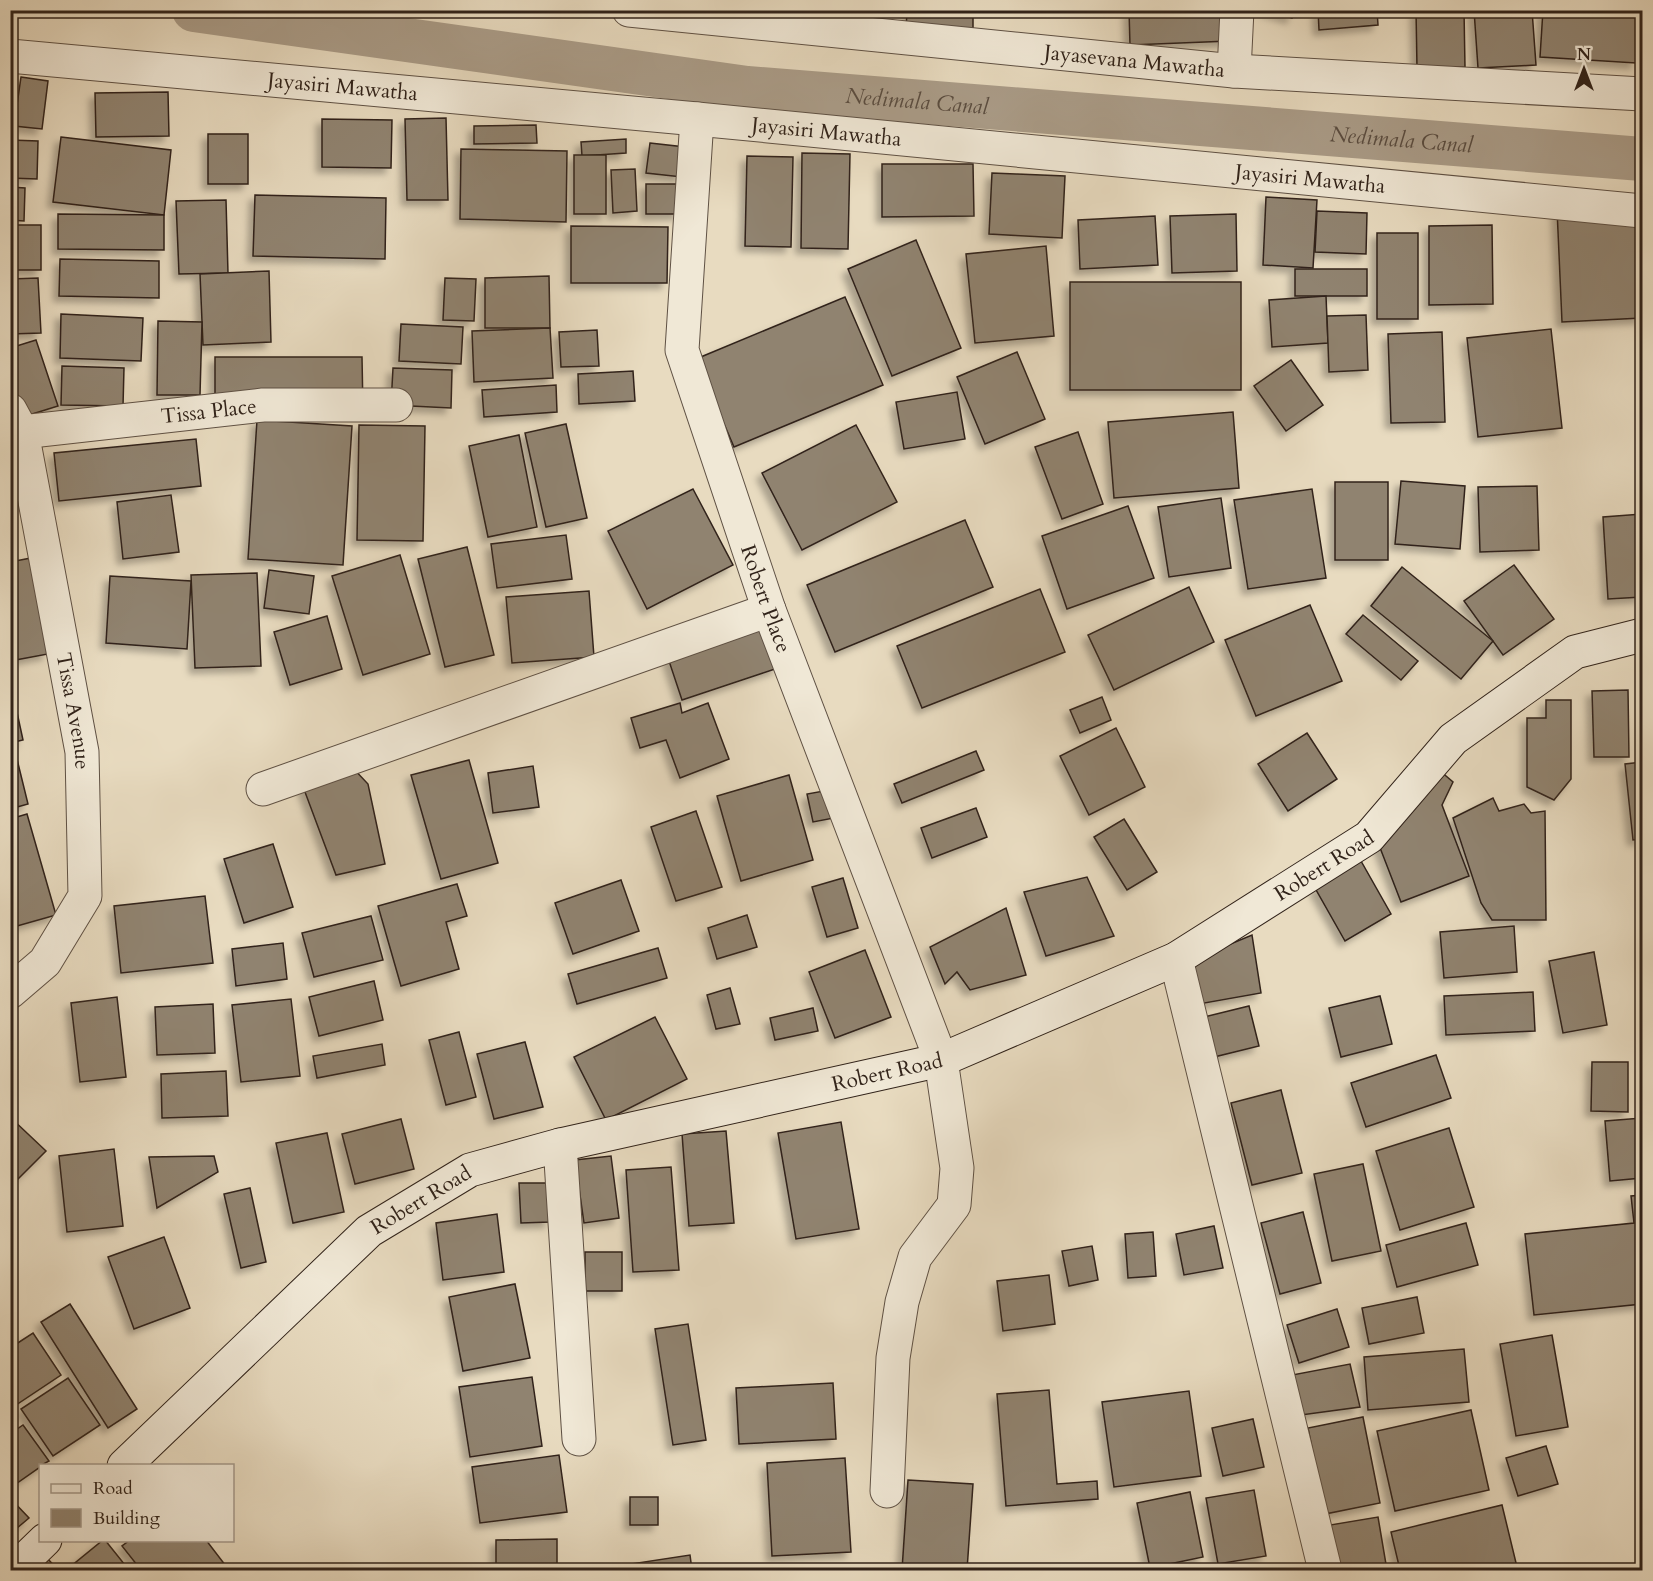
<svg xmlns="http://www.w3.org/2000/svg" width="1653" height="1581" font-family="Cardo,serif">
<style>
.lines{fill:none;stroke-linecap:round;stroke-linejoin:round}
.canal{stroke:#aa9c88;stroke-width:44}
.building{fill:#908370;stroke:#31231a;stroke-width:1.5;filter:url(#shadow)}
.street-casing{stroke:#5f5144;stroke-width:35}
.secondary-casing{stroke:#31231a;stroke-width:35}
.street{stroke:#f0e8d6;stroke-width:33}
.secondary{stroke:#f0e8d6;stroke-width:33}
.labels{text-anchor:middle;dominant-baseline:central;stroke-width:4.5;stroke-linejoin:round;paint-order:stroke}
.street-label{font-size:21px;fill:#31231a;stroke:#f0e8d6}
.water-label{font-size:22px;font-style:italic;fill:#5b4d40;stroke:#f0e8d6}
</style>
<defs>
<filter id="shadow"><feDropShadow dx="-5.5" dy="5.5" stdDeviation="3" flood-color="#0004"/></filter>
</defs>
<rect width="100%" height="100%" fill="#e8dbc0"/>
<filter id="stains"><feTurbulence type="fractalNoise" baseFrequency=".00333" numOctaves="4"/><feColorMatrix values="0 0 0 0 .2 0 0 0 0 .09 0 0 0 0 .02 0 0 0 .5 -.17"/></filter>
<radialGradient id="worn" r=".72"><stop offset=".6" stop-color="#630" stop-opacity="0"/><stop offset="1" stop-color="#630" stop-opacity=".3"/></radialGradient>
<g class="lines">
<path class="canal" id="s1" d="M194 10 747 88 1642 159"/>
</g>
<g class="building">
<path d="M907 10H973V32L906 31Z"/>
<path d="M1129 10H1228L1230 41 1130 45Z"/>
<path d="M1264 10H1294L1292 18Z"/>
<path d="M1318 10H1377L1378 25 1319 30Z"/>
<path d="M1416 10H1464L1465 67 1417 68Z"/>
<path d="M1474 10H1532L1536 65 1478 68Z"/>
<path d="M1543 10 1639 17 1636 63 1540 57Z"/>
<path d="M21 77 48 81 42 129 14 126Z"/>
<path d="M168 92 169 136 96 137 95 93Z"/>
<path d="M446 118 448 200H407L405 119Z"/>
<path d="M322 119 392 120 391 168 322 167Z"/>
<path d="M536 125 537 143 474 144V126Z"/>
<rect x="208" y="134" width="40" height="50"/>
<path d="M61 137 171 150 164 215 53 202Z"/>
<path d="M626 139V153L582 156 581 142Z"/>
<path d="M10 140 38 141 37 179 10 178Z"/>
<path d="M650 143 685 147 682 177 646 173Z"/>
<path d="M461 149 567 151 566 222 460 219Z"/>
<path d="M802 153 850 154 848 249 801 248Z"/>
<rect x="574" y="155" width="32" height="59"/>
<path d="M747 156 793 157 791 247 745 246Z"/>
<path d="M882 164H973L974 216 882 217Z"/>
<path d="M635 169 637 211 613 213 611 170Z"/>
<path d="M992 173 1065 176 1062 238 989 234Z"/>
<rect x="646" y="184" width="34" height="30"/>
<path d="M10 187 25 188 24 221 10 220Z"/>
<path d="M255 195 386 198 385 259 253 256Z"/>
<path d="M1266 197 1317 200 1313 268 1263 265Z"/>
<path d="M226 200 228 273 179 274 176 201Z"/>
<path d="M1642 206V318L1562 322 1557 209Z"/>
<path d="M1317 211 1367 213 1366 254 1315 252Z"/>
<path d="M58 214 164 215V250L58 249Z"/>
<path d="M1236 214 1237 271 1172 273 1170 216Z"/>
<path d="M1155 216 1158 265 1080 269 1078 220Z"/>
<rect x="10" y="225" width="31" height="45"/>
<path d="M1492 225 1493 304 1429 305V226Z"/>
<path d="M571 226 668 227 667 283H571Z"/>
<rect x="1377" y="233" width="41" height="86"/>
<path d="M916 240 961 348 892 376 848 269Z"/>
<path d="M1046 246 1054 336 975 343 966 254Z"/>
<path d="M60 259 159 261V298L59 296Z"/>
<rect x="1295" y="269" width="72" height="27"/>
<path d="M269 271 271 342 203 345 200 274Z"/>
<path d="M549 276 550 328H485V278Z"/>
<path d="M38 278 41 333 10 334V279Z"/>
<path d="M445 278 476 279 474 321 443 320Z"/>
<rect x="1070" y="282" width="171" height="108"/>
<path d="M1326 296 1328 343 1272 347 1269 300Z"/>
<path d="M845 297 883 385 734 447 696 359Z"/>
<path d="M61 314 143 318 141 361 60 358Z"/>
<path d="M1366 315 1368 370 1329 372 1327 316Z"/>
<path d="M158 321 202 322 200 395H157Z"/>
<path d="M401 324 463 327 461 364 399 361Z"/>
<path d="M550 328 553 378 474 382 472 331Z"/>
<path d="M1551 329 1562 428 1478 437 1467 338Z"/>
<path d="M597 330 599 366 561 367 559 332Z"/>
<path d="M1442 332 1445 422 1391 423 1388 334Z"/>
<path d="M36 340 58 406 16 419 10 401V348Z"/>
<path d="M1017 352 1045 419 985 444 957 377Z"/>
<path d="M215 357H362L363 411H215Z"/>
<path d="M1291 360 1323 405 1286 431 1254 386Z"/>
<path d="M62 366 124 368 123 406 61 405Z"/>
<path d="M393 368 452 370 451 408 391 405Z"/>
<path d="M633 371 635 401 579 404 578 374Z"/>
<path d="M556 385 557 412 484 417 482 390Z"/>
<path d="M957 392 965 439 904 449 896 402Z"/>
<path d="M1233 412 1239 488 1114 498 1108 422Z"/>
<path d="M257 420 352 426 343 565 248 559Z"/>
<path d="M566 424 587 518 546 527 525 433Z"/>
<path d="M359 425 425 426 423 541 357 540Z"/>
<path d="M856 425 897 502 802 550 762 473Z"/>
<path d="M1078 432 1103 504 1062 519 1035 447Z"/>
<path d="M519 435 537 527 488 537 469 446Z"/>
<path d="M196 439 201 486 59 501 54 453Z"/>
<path d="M1401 481 1465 486 1460 549 1395 544Z"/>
<rect x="1335" y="482" width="53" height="78"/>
<path d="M1537 486 1539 550 1480 552 1478 487Z"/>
<path d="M693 489 733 565 647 609 608 531Z"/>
<path d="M1312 489 1326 578 1248 589 1234 500Z"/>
<path d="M171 495 179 552 123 559 117 502Z"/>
<path d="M1221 498 1231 568 1169 577 1158 507Z"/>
<path d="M1128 506 1154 578 1067 609 1042 536Z"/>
<path d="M1642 514V597L1608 599 1603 517Z"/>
<path d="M965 520 993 587 835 652 807 585Z"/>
<path d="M566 535 572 579 497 588 491 544Z"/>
<path d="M467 547 494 655 445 667 418 559Z"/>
<path d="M400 555 430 654 363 675 332 576Z"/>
<path d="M31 558 48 654 10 661V562Z"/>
<path d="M1514 565 1554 619 1503 655 1464 601Z"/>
<path d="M1402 567 1493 641 1461 679 1371 606Z"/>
<path d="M269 570 314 576 309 614 264 608Z"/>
<path d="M257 573 261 666 195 668 191 575Z"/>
<path d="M110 576 191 581 187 649 106 643Z"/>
<path d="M1189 587 1214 642 1114 690 1088 635Z"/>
<path d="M1040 589 1065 652 922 708 897 646Z"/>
<path d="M589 591 594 657 512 663 506 597Z"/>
<path d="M1310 605 1342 681 1256 716 1225 640Z"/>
<path d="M1363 615 1418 661 1401 680 1346 634Z"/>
<path d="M327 616 342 669 290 685 274 632Z"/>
<path d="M763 623 778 668 682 700 667 655Z"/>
<path d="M10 680 23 740 10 743Z"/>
<path d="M1628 690 1629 757H1594L1592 691Z"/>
<path d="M1102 697 1111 720 1080 733 1070 710Z"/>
<path d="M1546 700H1571V779L1554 800 1527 787V718H1546Z"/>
<path d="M680 703 682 713 708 703 729 759 680 778 666 740 640 748 631 718Z"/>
<path d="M1116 728 1145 787 1089 815 1060 756Z"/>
<path d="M1307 733 1337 779 1288 811 1258 764Z"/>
<path d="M14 747 28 804 10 809V748Z"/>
<path d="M976 751 984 770 902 803 894 784Z"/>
<path d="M469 760 498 863 441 879 411 775Z"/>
<path d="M1642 762V839L1633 840 1625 764Z"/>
<path d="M351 766 368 784 385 864 336 875 302 784Z"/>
<path d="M533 766 539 807 493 813 488 773Z"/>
<path d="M1439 770 1453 782 1442 805 1469 876 1401 902 1377 840Z"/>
<path d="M789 775 813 860 741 881 717 796Z"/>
<path d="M829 790 834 818 813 822 807 794Z"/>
<path d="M1493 798 1499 811 1524 804 1531 813 1545 811 1546 920H1492L1481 903 1453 818Z"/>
<path d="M976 808 987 837 932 858 921 828Z"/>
<path d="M696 811 722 887 676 901 651 827Z"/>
<path d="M27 814 56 915 10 928V819Z"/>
<path d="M1124 819 1157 872 1127 890 1094 837Z"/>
<path d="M273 844 293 907 244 923 224 859Z"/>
<path d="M1361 861 1391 914 1345 941 1315 888Z"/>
<path d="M1087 877 1114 936 1046 956 1024 892Z"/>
<path d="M843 878 858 928 827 937 812 887Z"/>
<path d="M621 880 639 931 573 954 555 903Z"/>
<path d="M457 884 467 916 446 922 459 969 401 986 378 906Z"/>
<path d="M205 896 213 963 121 973 114 906Z"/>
<path d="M1006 908 1026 975 970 990 957 972 945 984 930 947Z"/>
<path d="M747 915 757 947 717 959 708 928Z"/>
<path d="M371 916 383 960 314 977 302 933Z"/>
<path d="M1514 926 1517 972 1444 978 1440 932Z"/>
<path d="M1252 935 1261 993 1199 1004 1192 960Z"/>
<path d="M283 943 287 979 236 986 232 949Z"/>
<path d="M658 948 667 978 577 1004 568 974Z"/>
<path d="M865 950 891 1017 835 1038 809 972Z"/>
<path d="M1594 952 1607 1025 1563 1033 1549 961Z"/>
<path d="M374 981 383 1020 319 1036 309 997Z"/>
<path d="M730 988 740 1024 716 1029 707 995Z"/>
<path d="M1533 992 1535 1031 1446 1035 1444 996Z"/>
<path d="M1380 996 1392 1044 1341 1057 1329 1008Z"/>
<path d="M117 997 126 1077 80 1082 71 1003Z"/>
<path d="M291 999 300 1076 241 1082 232 1005Z"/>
<path d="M213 1004 215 1053 157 1055 155 1007Z"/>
<path d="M1249 1006 1259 1046 1214 1057 1204 1017Z"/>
<path d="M813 1008 818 1031 775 1040 770 1018Z"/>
<path d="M655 1017 687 1079 606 1120 574 1057Z"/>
<path d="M459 1032 476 1097 446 1105 429 1040Z"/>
<path d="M525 1042 543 1107 494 1119 477 1054Z"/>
<path d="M382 1044 385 1065 317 1078 313 1056Z"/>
<path d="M1436 1055 1451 1098 1366 1127 1351 1083Z"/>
<path d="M1592 1062H1628V1112L1591 1111Z"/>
<path d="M226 1071 228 1116 162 1118 161 1074Z"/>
<path d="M1281 1090 1302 1173 1252 1185 1231 1103Z"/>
<path d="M10 1117 46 1151 10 1187Z"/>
<path d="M1642 1118V1178L1610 1181 1605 1121Z"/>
<path d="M401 1119 414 1169 355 1184 342 1134Z"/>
<path d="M841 1122 859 1229 796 1239 778 1133Z"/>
<path d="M1449 1128 1474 1207 1400 1230 1376 1151Z"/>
<path d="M726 1131 734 1223 689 1226 682 1134Z"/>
<path d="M327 1133 344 1212 293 1223 276 1143Z"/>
<path d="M114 1149 123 1226 67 1232 59 1156Z"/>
<path d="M214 1156 218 1172 157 1208 149 1157Z"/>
<path d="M611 1156 619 1218 584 1223 575 1160Z"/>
<path d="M1363 1164 1381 1251 1332 1261 1314 1174Z"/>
<path d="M671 1167 679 1270 633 1272 626 1170Z"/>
<path d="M519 1183H548L550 1222 521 1223Z"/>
<path d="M250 1188 266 1262 241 1268 224 1194Z"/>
<path d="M1642 1195V1304L1534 1315 1525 1234 1634 1223 1631 1196Z"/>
<path d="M1303 1212 1321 1283 1280 1294 1261 1223Z"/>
<path d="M497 1214 504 1272 443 1280 436 1223Z"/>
<path d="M1466 1223 1478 1265 1397 1287 1386 1245Z"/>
<path d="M1214 1226 1223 1268 1184 1275 1176 1234Z"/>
<path d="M1153 1232 1156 1276 1128 1278 1125 1234Z"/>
<path d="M164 1237 190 1308 134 1329 108 1257Z"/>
<path d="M1092 1246 1098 1280 1069 1286 1062 1251Z"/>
<rect x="585" y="1252" width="37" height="39"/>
<path d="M1049 1275 1055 1324 1003 1331 997 1281Z"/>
<path d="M515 1284 530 1358 463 1371 449 1297Z"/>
<path d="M1417 1297 1424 1333 1369 1344 1362 1308Z"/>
<path d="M70 1304 137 1409 108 1428 41 1322Z"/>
<path d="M1337 1309 1349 1347 1299 1363 1287 1325Z"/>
<path d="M688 1324 706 1440 673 1445 655 1329Z"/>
<path d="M33 1333 61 1375 16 1405 10 1396V1348Z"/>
<path d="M1552 1335 1568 1427 1516 1436 1500 1344Z"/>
<path d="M1464 1349 1469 1402 1368 1410 1364 1357Z"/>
<path d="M1350 1364 1360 1407 1301 1415 1292 1375Z"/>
<path d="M532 1377 542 1446 470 1457 459 1387Z"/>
<path d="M68 1378 100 1425 53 1456 21 1409Z"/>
<path d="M833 1383 836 1439 739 1444 736 1388Z"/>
<path d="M1049 1390 1057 1484 1097 1481 1098 1499 1006 1506 997 1394Z"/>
<path d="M1189 1391 1201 1476 1114 1487 1102 1402Z"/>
<path d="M1471 1410 1489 1490 1395 1511 1377 1431Z"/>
<path d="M1363 1417 1380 1503 1325 1514 1308 1428Z"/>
<path d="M1253 1419 1264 1467 1223 1476 1212 1428Z"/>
<path d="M23 1425 49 1461 40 1466V1467L10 1488V1434Z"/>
<path d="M1546 1446 1558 1484 1518 1496 1506 1458Z"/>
<path d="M559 1455 567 1512 480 1523 472 1467Z"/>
<path d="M845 1458 851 1552 772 1556 767 1463Z"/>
<path d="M908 1480 973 1484 967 1570H902Z"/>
<path d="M1254 1490 1266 1556 1218 1564 1206 1498Z"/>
<path d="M1190 1492 1203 1557 1150 1568 1137 1503Z"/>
<rect x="630" y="1497" width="28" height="28"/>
<path d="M10 1498 29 1518 10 1534Z"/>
<path d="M1502 1505 1517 1567 1502 1570H1400L1391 1532Z"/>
<path d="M1378 1517 1387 1570H1332L1324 1526Z"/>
<path d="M557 1539V1569L496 1570V1540Z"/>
<path d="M103 1540H105L129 1570H72L70 1567Z"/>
<path d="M130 1540H206L229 1570H141L122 1546Z"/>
<path d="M690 1555 692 1570H625L624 1565Z"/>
<path d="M48 1559 58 1570H34Z"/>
</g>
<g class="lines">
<defs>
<g id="street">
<path id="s2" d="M629 10 1234 71 1642 94"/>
<path id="s3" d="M10 56 697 119 1642 211"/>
<path d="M1234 71 1237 10"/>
<path id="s4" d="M697 119 682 350 769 610 941 1060 957 1168 954 1205 915 1257 902 1302 893 1358 887 1491"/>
<path id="s5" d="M10 410 22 432 82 752 85 896 45 962 10 992"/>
<path id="s6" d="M22 432 263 405H396"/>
<path d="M263 789 769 610"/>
<path d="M1176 959 1325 1570"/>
<path d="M560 1145 579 1439"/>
</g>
<g id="secondary">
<path id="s7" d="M124 1466 369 1231 470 1170 560 1145 941 1060 1176 959 1369 837 1453 739 1575 652 1642 635"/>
<path d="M14 1570 45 1540"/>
</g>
</defs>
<use href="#street" class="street-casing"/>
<use href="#secondary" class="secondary-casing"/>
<use href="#street" class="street"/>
<use href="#secondary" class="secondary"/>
</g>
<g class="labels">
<g class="street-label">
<text stroke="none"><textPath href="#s2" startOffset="508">Jayasevana Mawatha</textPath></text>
<text stroke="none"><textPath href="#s3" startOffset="334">Jayasiri Mawatha</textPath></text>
<text stroke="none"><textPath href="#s3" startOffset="820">Jayasiri Mawatha</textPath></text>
<text stroke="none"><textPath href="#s3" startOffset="1306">Jayasiri Mawatha</textPath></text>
<text stroke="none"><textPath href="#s6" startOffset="188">Tissa Place</textPath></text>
<text stroke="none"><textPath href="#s4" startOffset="494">Robert Place</textPath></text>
<text stroke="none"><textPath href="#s5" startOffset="309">Tissa Avenue</textPath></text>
<text stroke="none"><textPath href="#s7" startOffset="1372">Robert Road</textPath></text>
<text stroke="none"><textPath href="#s7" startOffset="886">Robert Road</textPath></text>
<text stroke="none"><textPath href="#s7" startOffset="400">Robert Road</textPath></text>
</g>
<g class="water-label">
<text stroke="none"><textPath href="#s1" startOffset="729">Nedimala Canal</textPath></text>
<text stroke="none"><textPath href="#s1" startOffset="1215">Nedimala Canal</textPath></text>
</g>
</g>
<rect width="1653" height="1581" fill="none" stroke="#e8dbc0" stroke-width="36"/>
<rect x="12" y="12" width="1629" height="1557" fill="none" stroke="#31231a" stroke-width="3"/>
<rect x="18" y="18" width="1617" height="1545" fill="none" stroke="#31231a" stroke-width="1.5"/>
<rect x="39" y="1464" width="195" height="78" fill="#f0e8d6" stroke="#a4998b" stroke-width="1.5"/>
<rect x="51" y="1484" width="30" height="9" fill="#f0e8d6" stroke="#a4998b" stroke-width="1.5"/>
<text x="93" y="1494" font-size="18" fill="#31231a">Road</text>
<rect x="51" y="1509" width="30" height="18" fill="#908370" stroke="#a4998b" stroke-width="1.5"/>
<text x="93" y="1524" font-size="18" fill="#31231a">Building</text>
<g transform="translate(1584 69)" stroke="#f0e8d6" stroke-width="4.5" paint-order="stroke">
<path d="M0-4.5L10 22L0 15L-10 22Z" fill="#31231a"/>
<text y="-9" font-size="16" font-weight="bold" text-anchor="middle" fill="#31231a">N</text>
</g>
<rect width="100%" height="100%" filter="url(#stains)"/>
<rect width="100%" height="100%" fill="url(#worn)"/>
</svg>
